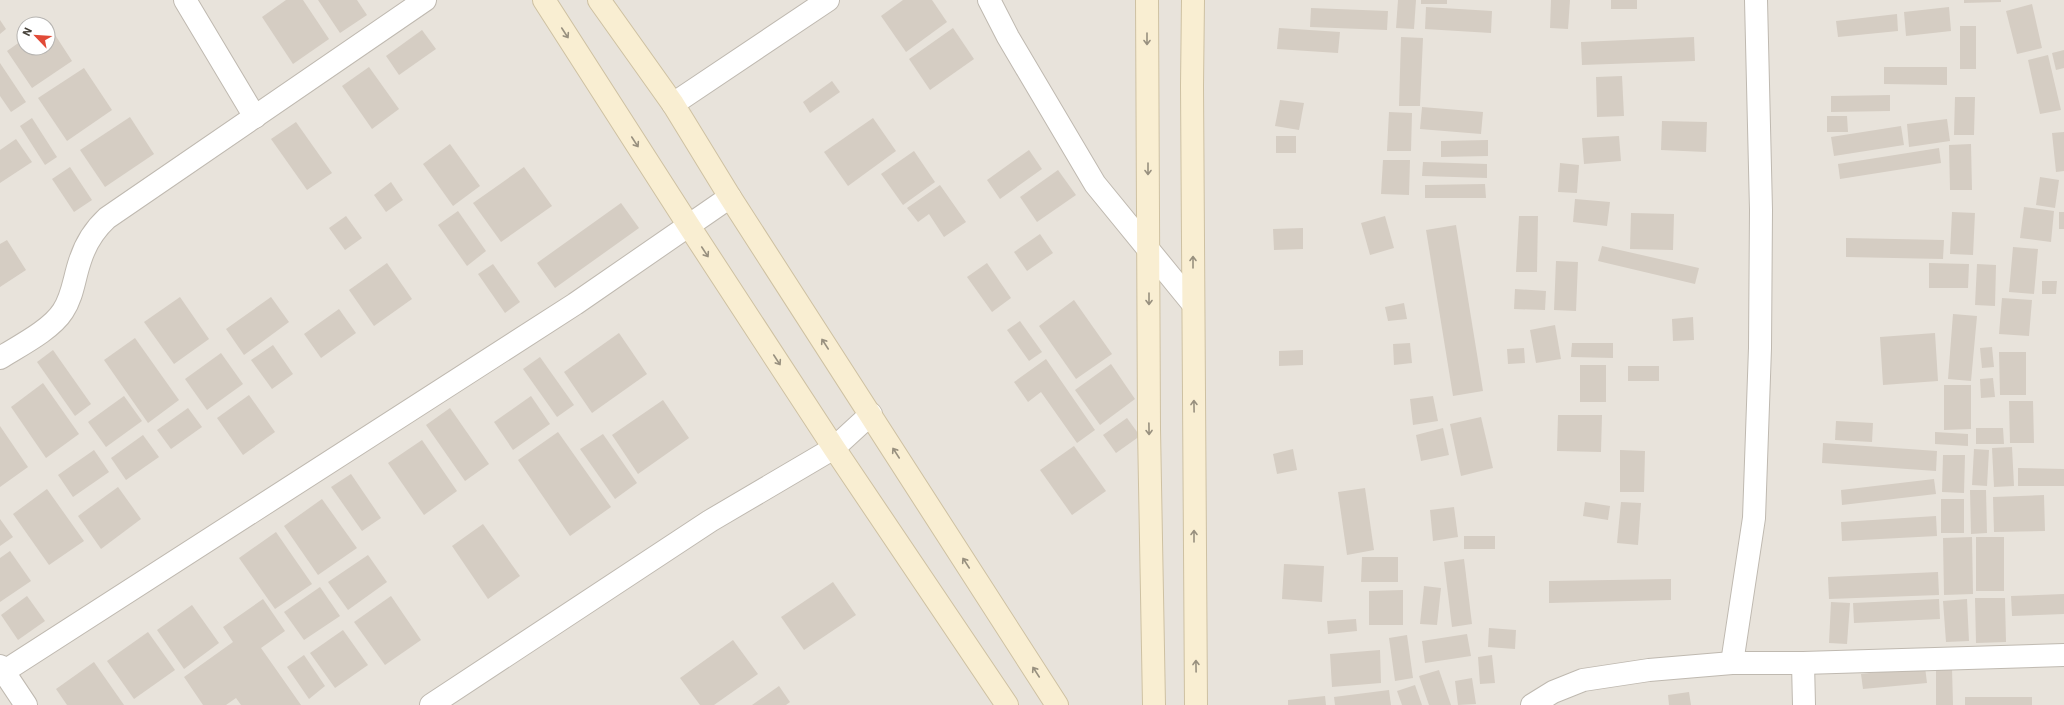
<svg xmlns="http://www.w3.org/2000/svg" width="2064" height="705" font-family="'IBM Plex Sans',sans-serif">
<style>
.residential{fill:#e8e3db;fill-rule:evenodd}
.building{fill:#d5cdc3}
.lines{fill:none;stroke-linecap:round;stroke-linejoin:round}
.minor-casing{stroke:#bfb9b0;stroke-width:24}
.secondary-casing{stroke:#cec1a2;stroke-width:24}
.minor{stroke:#fff;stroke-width:22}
.secondary{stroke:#f9eed2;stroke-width:22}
.oneway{stroke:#98907f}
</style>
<rect width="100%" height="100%" fill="#f4f2ed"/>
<path class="residential" d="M0 0H2064V705H0ZM24 24H48V48H24Z"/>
<g class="building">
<path d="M286 0H303L329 39 293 64 262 17Z"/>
<path d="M318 0H357L367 15 340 33Z"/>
<path d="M903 0H932L947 22 906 52 881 16Z"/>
<path d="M1398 0H1416L1414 29 1396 28Z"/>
<rect x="1421" y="0" width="26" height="4"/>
<path d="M1551 0H1570L1568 29 1550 28Z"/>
<rect x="1611" y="0" width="26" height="9"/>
<path d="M1964 0H2001V2L1964 3Z"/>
<path d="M2032 4 2042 48 2017 54 2006 11Z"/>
<path d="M1426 7 1492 11 1491 33 1425 29Z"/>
<path d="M1949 7 1951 31 1906 36 1904 12Z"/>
<path d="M1311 8 1388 11 1387 30 1310 27Z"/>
<path d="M1897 14 1898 31 1838 37 1836 21Z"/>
<path d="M0 20 6 29 0 34Z"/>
<path d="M48 24 72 61 32 88 7 51 24 39V48H48Z"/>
<rect x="1960" y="26" width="16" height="43"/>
<path d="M953 28 974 59 930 90 909 59Z"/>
<path d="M1279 28 1340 32 1338 53 1277 49Z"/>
<path d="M422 30 436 49 399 75 386 56Z"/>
<path d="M1401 37 1423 38 1420 106H1399Z"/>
<path d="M1694 37 1695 61 1582 65 1581 42Z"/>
<path d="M2064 50V68L2056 70 2052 53Z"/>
<path d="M2048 55 2061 110 2040 114 2028 60Z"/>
<path d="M0 63 26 102 11 112 0 96Z"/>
<path d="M369 67 399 109 372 129 342 86Z"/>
<path d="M1884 67H1947V85L1884 84Z"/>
<path d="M84 68 112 110 67 141 38 98Z"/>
<path d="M1622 76 1624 116 1597 117 1596 77Z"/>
<path d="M832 81 840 92 810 113 803 102Z"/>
<path d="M1890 95V111L1831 112V96Z"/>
<path d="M1955 97H1975L1974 135H1954Z"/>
<path d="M1280 100 1304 103 1299 130 1275 126Z"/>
<path d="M1422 107 1483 112 1481 134 1420 129Z"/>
<path d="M1389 112 1412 113 1411 151H1387Z"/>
<path d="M1827 116H1847L1848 132H1827Z"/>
<path d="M130 117 154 154 105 187 80 150Z"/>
<path d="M32 118 57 157 45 165 20 126Z"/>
<path d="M873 118 896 151 848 186 824 152Z"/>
<path d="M1947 119 1950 141 1909 147 1907 124Z"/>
<path d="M1662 121 1707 122 1706 152 1661 150Z"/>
<path d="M296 122 332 173 307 190 271 139Z"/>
<path d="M1901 126 1904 145 1834 156 1831 137Z"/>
<path d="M2064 132V171L2056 172 2052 133Z"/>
<rect x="1276" y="136" width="20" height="17"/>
<path d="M1619 136 1621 161 1584 164 1582 138Z"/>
<path d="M16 139 32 162 0 183V150Z"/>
<path d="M1488 140V156L1441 157V141Z"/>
<path d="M450 144 480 186 453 206 423 164Z"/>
<path d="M1971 144 1972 190H1950L1949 145Z"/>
<path d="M1939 148 1941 163 1840 179 1838 164Z"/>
<path d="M1029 150 1042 169 1000 199 987 180Z"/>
<path d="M914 151 935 182 903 205 881 174Z"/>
<path d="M1383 160H1410L1409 195 1381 194Z"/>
<path d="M1423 162 1487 164V178L1422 176Z"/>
<path d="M1560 163 1579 165 1577 193 1558 192Z"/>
<path d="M70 167 92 200 74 212 52 179Z"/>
<path d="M524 167 552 206 501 242 473 203Z"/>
<path d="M1058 170 1076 195 1037 222 1020 197Z"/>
<path d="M2040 177 2059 180 2055 208 2036 205Z"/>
<path d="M391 182 403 200 386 212 374 195Z"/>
<path d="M1485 184 1486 198H1425V185Z"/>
<path d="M940 185 966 222 944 237 929 214 918 222 907 208Z"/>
<path d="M1575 199 1610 202 1607 226 1573 222Z"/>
<path d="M621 203 639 228 555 288 537 263Z"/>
<path d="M2024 207 2054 211 2051 242 2020 238Z"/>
<path d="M458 211 486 251 467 266 438 225Z"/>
<path d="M1952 212 1975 213 1973 255 1950 254Z"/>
<rect x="2059" y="212" width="5" height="17"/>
<path d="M1631 213 1674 214 1673 250 1630 249Z"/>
<path d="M346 216 362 238 345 250 329 228Z"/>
<path d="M1385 216 1394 248 1370 255 1361 223Z"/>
<path d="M1519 216H1538L1537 272H1516Z"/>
<path d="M1456 225 1483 391 1453 396 1426 230Z"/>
<path d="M1303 228V249L1274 250 1273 229Z"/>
<path d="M1040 234 1053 253 1027 271 1014 252Z"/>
<path d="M1846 238 1944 240 1943 259 1846 257Z"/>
<path d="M7 240 26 270 0 287V244Z"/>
<path d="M1602 246 1699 268 1695 284 1598 261Z"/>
<path d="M2013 247 2038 249 2034 294 2009 292Z"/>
<path d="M1556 261 1578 262 1576 311 1554 310Z"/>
<path d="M387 263 412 299 374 326 349 290Z"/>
<path d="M987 263 1011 298 992 312 967 277Z"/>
<path d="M1929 263 1969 264 1968 288H1929Z"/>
<path d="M493 264 520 302 505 313 478 274Z"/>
<path d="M1977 264 1996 265 1995 306 1975 305Z"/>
<path d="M2042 281H2057L2056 294H2042Z"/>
<path d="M1515 289 1546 291 1545 310 1514 309Z"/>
<path d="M180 297 209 339 174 364 144 322Z"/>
<path d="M271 297 289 322 244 355 226 329Z"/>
<path d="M2002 298 2032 300 2029 336 1999 334Z"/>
<path d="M1074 300 1112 354 1076 379 1039 326Z"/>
<path d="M1404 303 1407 319 1388 321 1385 307Z"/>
<path d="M339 309 356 333 321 358 304 334Z"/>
<path d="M1953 314 1977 316 1971 381 1948 379Z"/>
<path d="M1693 317 1694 340 1673 341 1672 319Z"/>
<path d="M1020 321 1042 352 1029 361 1007 330Z"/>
<path d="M1555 325 1561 359 1536 363 1530 330Z"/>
<path d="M619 333 647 374 592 413 564 372Z"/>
<path d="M1935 333 1938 381 1883 385 1880 337Z"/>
<path d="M135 338 179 400 148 423 104 360Z"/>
<path d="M1410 343 1412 363 1394 365 1393 344Z"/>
<path d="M1572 343H1613V358L1571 357Z"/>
<path d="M273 345 293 374 272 389 251 360Z"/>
<path d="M1992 347 1994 367 1982 368 1980 348Z"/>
<path d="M1524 348 1525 363 1508 364 1507 349Z"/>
<path d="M53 350 91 404 75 416 37 362Z"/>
<path d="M1303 350V365L1279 366V351Z"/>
<path d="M1999 352H2026V395H2000Z"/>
<path d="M221 353 243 384 207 410 185 379Z"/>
<path d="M540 357 574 405 557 417 523 369Z"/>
<path d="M1046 359 1095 430 1077 443 1041 392 1028 402 1014 382Z"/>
<path d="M1111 364 1135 399 1100 425 1075 390Z"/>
<rect x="1580" y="365" width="26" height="37"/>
<rect x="1628" y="366" width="31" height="15"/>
<path d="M1993 378 1995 397 1981 398 1980 379Z"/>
<path d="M43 383 79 434 46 458 11 407Z"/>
<path d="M1944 385H1971V429L1944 430Z"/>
<path d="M249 395 275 432 243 455 217 418Z"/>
<path d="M124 396 142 421 106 447 88 422Z"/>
<path d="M531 396 550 424 513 450 494 422Z"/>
<path d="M1433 396 1438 421 1413 425 1410 399Z"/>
<path d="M663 400 689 438 638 474 612 435Z"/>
<path d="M2009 401H2033L2034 443H2010Z"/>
<path d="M188 408 202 427 171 449 157 430Z"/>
<path d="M450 408 489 464 465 481 426 425Z"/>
<path d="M1558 415H1602L1601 452 1557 451Z"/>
<path d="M1481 417 1493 468 1461 476 1450 424Z"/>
<path d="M1127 418 1140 436 1116 453 1103 435Z"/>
<path d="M1836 421 1873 423 1872 442 1835 440Z"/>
<path d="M0 426 28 467 0 487Z"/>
<path d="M1443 428 1449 455 1421 461 1416 435Z"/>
<path d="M1976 428H2003L2004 444H1976Z"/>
<path d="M558 432 611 507 570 536 518 460Z"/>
<path d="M1935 432 1968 434V446L1935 444Z"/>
<path d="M603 434 637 483 615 499 580 449Z"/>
<path d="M143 435 159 457 126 480 111 458Z"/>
<path d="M422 440 457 491 424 515 388 463Z"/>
<path d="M1823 443 1937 451 1936 471 1822 463Z"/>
<path d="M1074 446 1106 491 1072 515 1040 470Z"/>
<path d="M2012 447 2014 486 1994 487 1992 448Z"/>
<path d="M1293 449 1297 470 1277 474 1273 454Z"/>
<path d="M1974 449 1989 450 1987 486 1972 485Z"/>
<path d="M94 450 109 472 73 497 58 475Z"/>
<path d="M1620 450 1645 451 1644 492H1620Z"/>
<path d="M1943 455H1965L1964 493 1942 492Z"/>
<path d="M2018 468 2064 469V486H2018Z"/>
<path d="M351 474 381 518 362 531 331 487Z"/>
<path d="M1934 479 1936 494 1842 505 1841 490Z"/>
<path d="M118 487 141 519 101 549 78 516Z"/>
<path d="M1365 488 1374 550 1347 555 1338 492Z"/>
<path d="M47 489 84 541 49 565 13 514Z"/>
<path d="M1970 490H1986L1987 533 1971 534Z"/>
<path d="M2044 495 2045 531 1994 532 1993 497Z"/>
<path d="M322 499 357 548 318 575 284 526Z"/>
<rect x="1941" y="499" width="23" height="34"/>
<path d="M1585 502 1610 506 1608 520 1583 516Z"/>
<path d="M1621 502 1641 503 1638 545 1617 543Z"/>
<path d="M1454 507 1458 537 1433 541 1430 510Z"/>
<path d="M1936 516 1937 536 1842 541 1841 522Z"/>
<path d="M0 519 13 537 0 546Z"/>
<path d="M483 524 520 576 488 599 452 546Z"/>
<path d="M276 532 312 584 275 609 239 558Z"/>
<rect x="1464" y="536" width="31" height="13"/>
<path d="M1972 537 1973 594 1944 595 1943 538Z"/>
<rect x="1976" y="537" width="28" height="54"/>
<path d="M10 551 31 581 0 602V558Z"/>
<path d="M368 555 387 582 348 610 328 582Z"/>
<path d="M1362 557H1398V582H1361Z"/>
<path d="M1464 559 1472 624 1452 627 1444 562Z"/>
<path d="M1284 564 1324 566 1322 602 1282 599Z"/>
<path d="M1938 572 1939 595 1829 599 1828 577Z"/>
<path d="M1671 579V600L1549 603V581Z"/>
<path d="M833 582 856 615 804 650 781 617Z"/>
<path d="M1424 586 1441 588 1437 625 1420 624Z"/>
<path d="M320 587 340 616 304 640 284 612Z"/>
<path d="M1403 590V625H1369V591Z"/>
<path d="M2064 594V614L2012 616 2011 596Z"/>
<path d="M27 596 45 621 18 640 1 615Z"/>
<path d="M391 596 421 640 385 665 354 622Z"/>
<path d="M1975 598H2005L2006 642 1976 643Z"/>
<path d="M263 599 285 631 261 648 301 705H241L236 698 226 705H203L184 677 233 642 223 627Z"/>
<path d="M1939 599 1940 619 1854 623 1853 603Z"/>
<path d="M1967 599 1969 641 1946 642 1943 601Z"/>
<path d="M1831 602 1850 603 1847 644 1829 643Z"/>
<path d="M192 605 219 643 184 669 157 630Z"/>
<path d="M1356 619 1357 631 1328 634 1327 621Z"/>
<path d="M1489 628 1516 630 1515 649 1488 647Z"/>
<path d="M343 630 368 665 335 688 310 653Z"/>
<path d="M148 632 175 670 134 699 107 661Z"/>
<path d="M1467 634 1471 656 1425 663 1422 641Z"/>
<path d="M1407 635 1413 678 1395 681 1389 638Z"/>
<path d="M733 640 758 674 714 705H700L680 678Z"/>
<path d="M1380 650 1381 683 1332 687 1330 654Z"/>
<path d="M304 655 325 686 309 699 287 667Z"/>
<path d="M1492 655 1495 683 1480 684 1478 657Z"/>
<path d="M94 662 124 705H67L56 689Z"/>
<path d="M1925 667 1927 683 1863 689 1861 674Z"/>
<path d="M1936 668H1952L1953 705H1936Z"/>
<path d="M1439 670 1451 705H1429L1419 676Z"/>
<path d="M1472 678 1476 704 1458 705 1455 681Z"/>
<path d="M1415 685 1422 705H1402L1397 691Z"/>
<path d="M779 686 790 702 786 705H752Z"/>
<path d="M1389 690 1391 705H1335L1334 697Z"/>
<path d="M1689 692 1691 705H1669L1668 695Z"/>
<path d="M1325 696 1326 705H1288V700Z"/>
<rect x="1965" y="697" width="67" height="8"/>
</g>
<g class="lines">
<defs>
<g id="minor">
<path d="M185 0 255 117"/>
<path d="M989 0 1008 37 1095 184 1193 304"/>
<path d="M673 104 828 0"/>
<path d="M0 358C19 346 51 330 63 311 73 296 74 278 80 261 85 245 94 230 107 218L425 0"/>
<path d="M1732 663 1754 518 1760 348 1761 210 1756 0"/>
<path d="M1803 663 1804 705"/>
<path d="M0 666 26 705"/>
<path d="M0 674 575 304 730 197"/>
<path d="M431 705 710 521 834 448 871 414"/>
<path d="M1532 705 1553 692 1583 680 1649 670 1732 663H1803L2064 655"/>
</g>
<g id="secondary">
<path d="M544 0 689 226 834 448 1007 705"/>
<path d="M599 0 673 104 730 197 1057 705"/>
<path d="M1147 0 1149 429 1154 705"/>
<path d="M1193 0 1192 86 1196 705"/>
</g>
</defs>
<use href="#minor" class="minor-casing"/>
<use href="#secondary" class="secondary-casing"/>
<use href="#minor" class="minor"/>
<use href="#secondary" class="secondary"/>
</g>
<defs><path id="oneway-shaft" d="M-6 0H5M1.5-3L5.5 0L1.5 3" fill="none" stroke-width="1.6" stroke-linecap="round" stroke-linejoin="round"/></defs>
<g class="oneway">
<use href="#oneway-shaft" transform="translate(565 33) rotate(57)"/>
<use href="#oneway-shaft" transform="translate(1147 39) rotate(90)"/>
<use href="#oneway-shaft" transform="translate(635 142) rotate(57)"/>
<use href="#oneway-shaft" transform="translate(1148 169) rotate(90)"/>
<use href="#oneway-shaft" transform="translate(705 252) rotate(57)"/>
<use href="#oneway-shaft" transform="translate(1193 262) rotate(-90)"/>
<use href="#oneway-shaft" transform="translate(1149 299) rotate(90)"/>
<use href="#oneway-shaft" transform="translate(825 344) rotate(-123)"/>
<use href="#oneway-shaft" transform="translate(777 360) rotate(57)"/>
<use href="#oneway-shaft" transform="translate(1194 406) rotate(-91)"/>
<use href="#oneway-shaft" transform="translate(1149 429) rotate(89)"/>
<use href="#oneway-shaft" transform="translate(896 453) rotate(-123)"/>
<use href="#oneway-shaft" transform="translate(1194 536) rotate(-90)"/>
<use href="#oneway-shaft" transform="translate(966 563) rotate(-123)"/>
<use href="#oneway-shaft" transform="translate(1196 666) rotate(-91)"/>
<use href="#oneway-shaft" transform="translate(1036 672) rotate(-123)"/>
</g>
<g transform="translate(36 36) rotate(295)"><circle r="19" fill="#ffffff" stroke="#b6b4b1"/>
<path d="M0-3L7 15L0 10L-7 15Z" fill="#e14a37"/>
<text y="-6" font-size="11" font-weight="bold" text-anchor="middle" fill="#48433b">N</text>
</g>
</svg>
